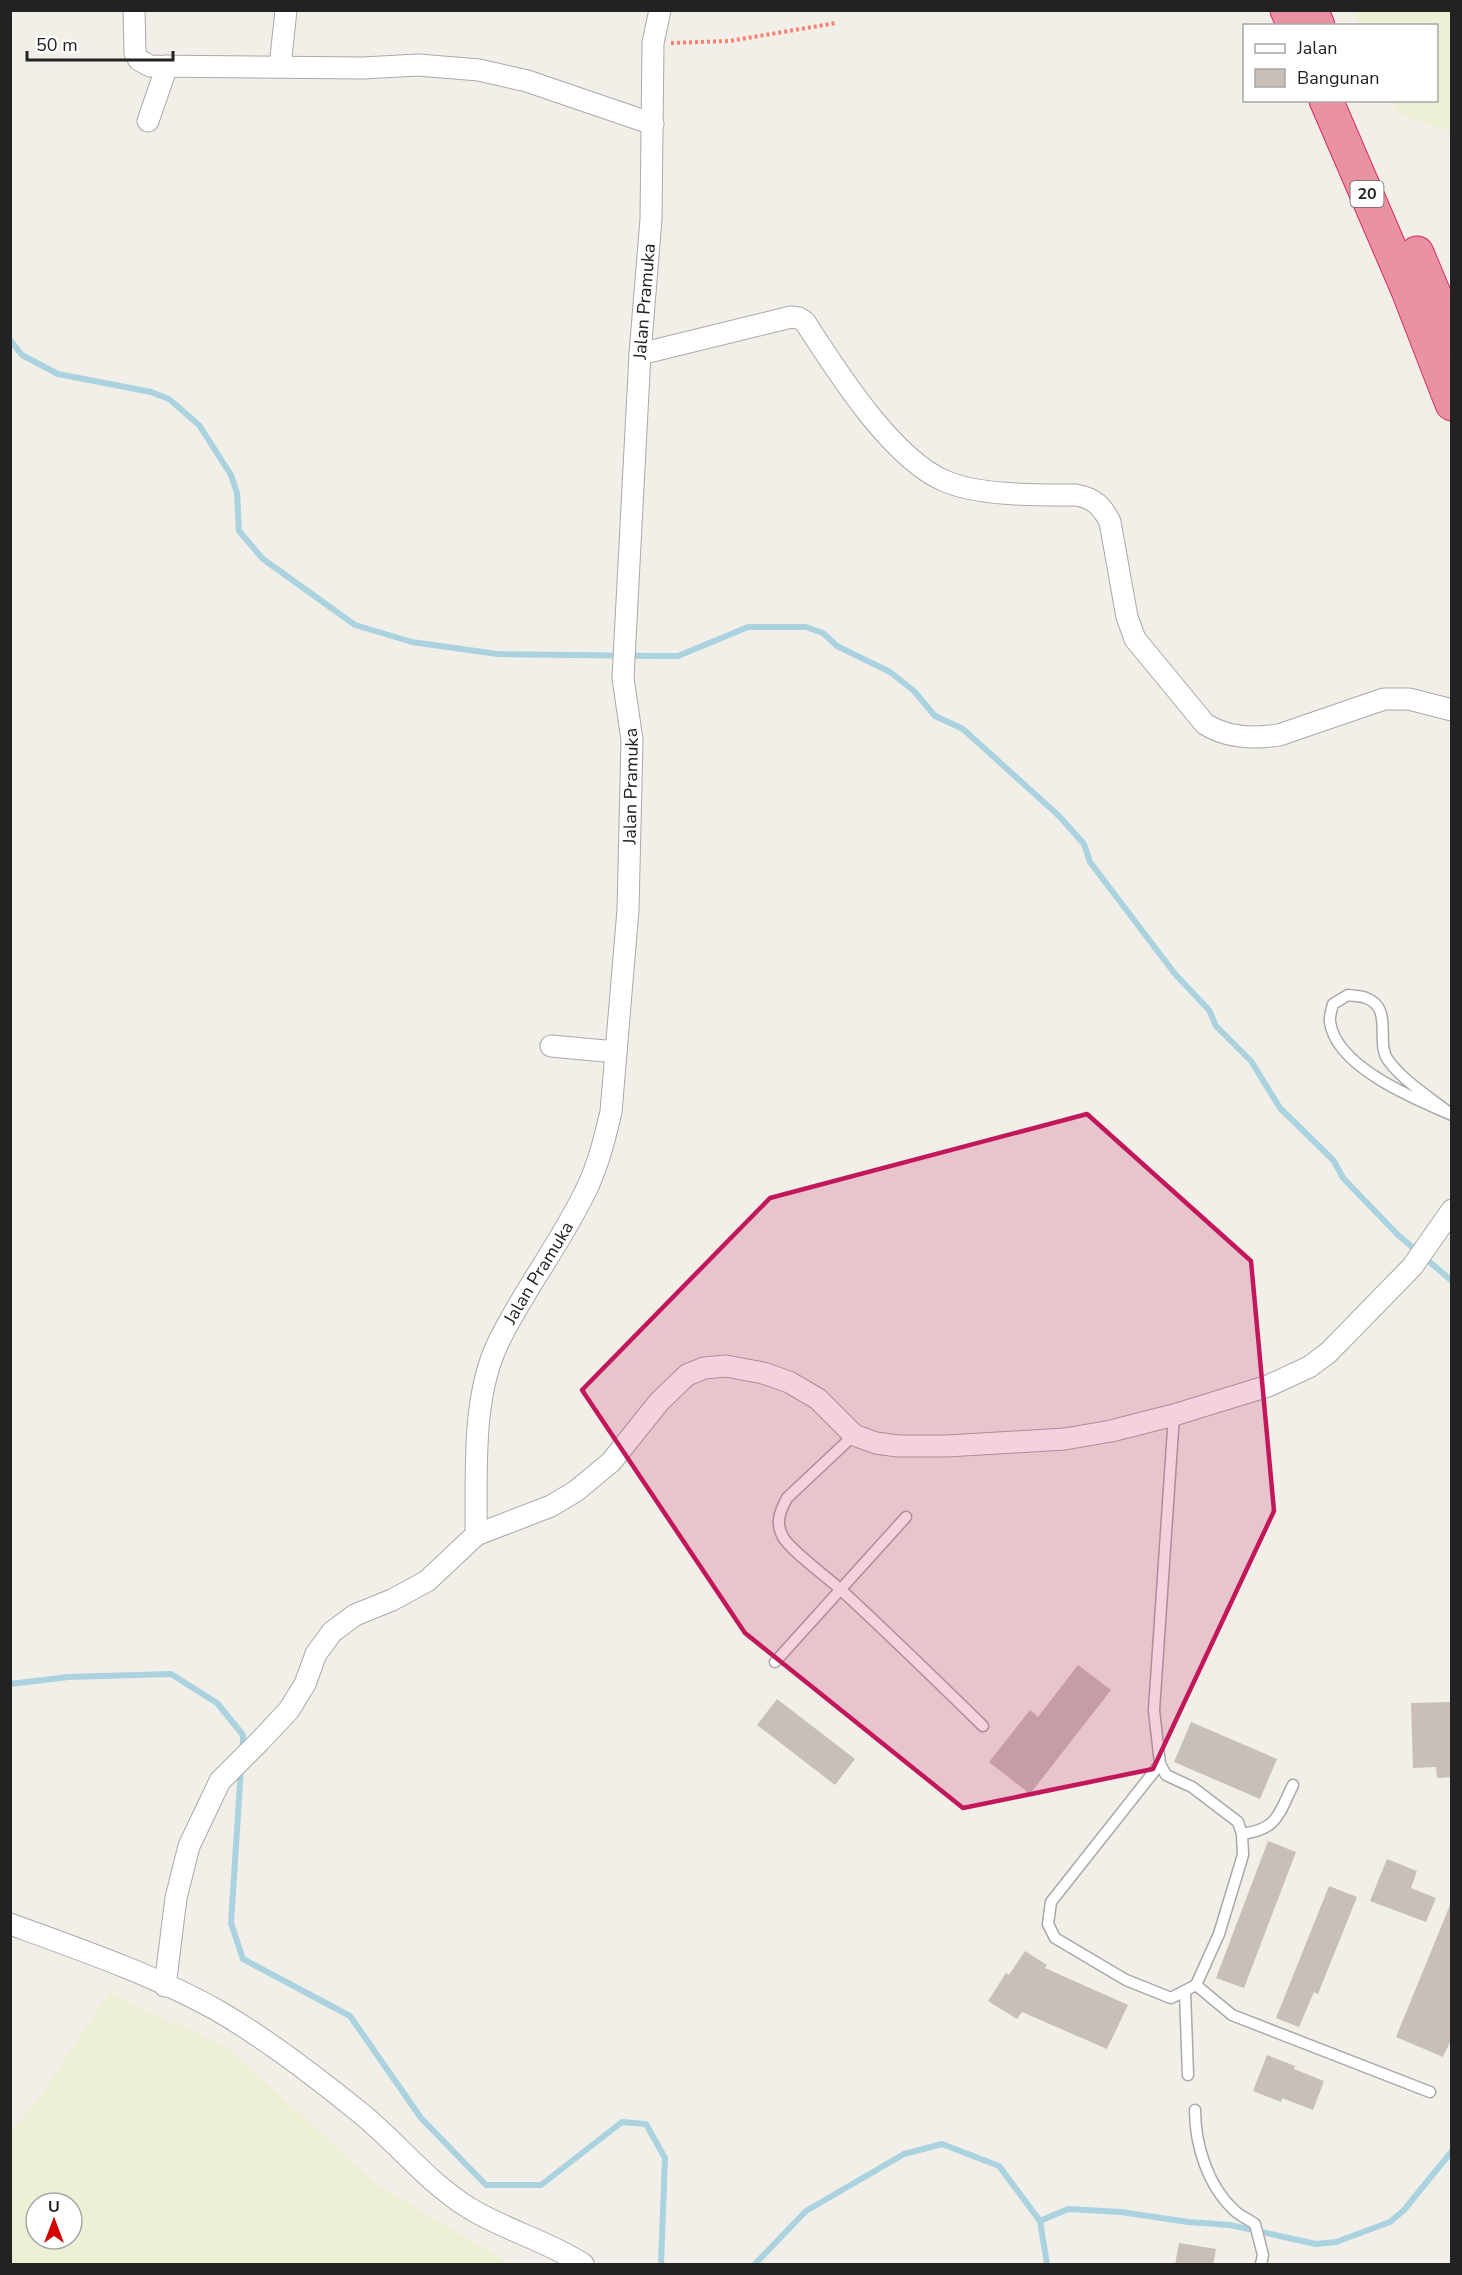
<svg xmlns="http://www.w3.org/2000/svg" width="1462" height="2275" font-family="'Nunito Sans',sans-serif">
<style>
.farmland{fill:#eef0d5;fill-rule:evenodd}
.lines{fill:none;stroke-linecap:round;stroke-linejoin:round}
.stream{stroke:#aad3df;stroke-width:6}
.building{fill:#c7bfb8}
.lane-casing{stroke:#a9a9a9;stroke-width:13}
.street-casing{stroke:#a9a9a9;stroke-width:23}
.highway-casing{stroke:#dc2a67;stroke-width:35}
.path{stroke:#fa8072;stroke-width:4;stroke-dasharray:3 3;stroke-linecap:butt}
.lane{stroke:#fff;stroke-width:10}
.street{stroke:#fff;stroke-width:21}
.highway{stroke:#e892a2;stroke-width:33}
.marked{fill:#c2185b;fill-opacity:0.2;stroke:#c2185b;stroke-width:4.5;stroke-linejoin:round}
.labels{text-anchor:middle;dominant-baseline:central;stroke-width:5;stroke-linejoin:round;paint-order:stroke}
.shield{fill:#fff;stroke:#646464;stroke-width:1.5}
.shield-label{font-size:16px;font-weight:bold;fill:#222}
.street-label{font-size:18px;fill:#222;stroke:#fff}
</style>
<rect width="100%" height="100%" fill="#f2efe9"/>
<g class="farmland">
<path d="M1353 11H1451V132L1397 113 1392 101 1436 100V26L1360 25Z"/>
<path d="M109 1992 229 2049 378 2185 510 2264H11V2132L44 2091ZM36 2203H72V2239H36Z"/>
</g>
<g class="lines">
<g class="stream">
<path d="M10 340 22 355 58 374 151 392 169 399 199 425 231 475 237 493 239 531 263 559 355 625 412 642 497 654 660 656H678L748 627H806L823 633 837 646 890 672 914 691 935 716 963 729 1059 816 1084 844 1090 862 1175 974 1209 1010 1216 1026 1251 1061 1280 1108 1334 1161 1343 1178 1398 1235 1452 1281"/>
<path d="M10 1684 68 1677 171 1674 217 1703 243 1735V1749"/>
<path d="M241 1768 231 1923 243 1959 350 2016 421 2118 486 2185H541L622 2122 646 2124 665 2158 661 2264"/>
<path d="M1040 2221 1068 2209 1121 2212 1188 2222 1230 2225 1316 2244 1336 2242 1390 2222 1404 2210 1452 2151"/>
<path d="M755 2264 806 2211 904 2154 942 2144 999 2166 1040 2221 1047 2264"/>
</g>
</g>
<g class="building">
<path d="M1078 1665 1111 1690 1030 1794 989 1762 1030 1710 1038 1717Z"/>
<path d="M777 1699 855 1759 835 1785 757 1725Z"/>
<path d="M1452 1702V1777L1437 1778 1436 1767 1413 1768 1411 1703Z"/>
<path d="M1191 1722 1277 1759 1260 1799 1174 1762Z"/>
<path d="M1268 1841 1296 1852 1244 1988 1216 1978Z"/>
<path d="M1387 1859 1417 1871 1411 1888 1436 1898 1426 1922 1370 1901Z"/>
<path d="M1329 1886 1357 1897 1318 1994 1314 1992 1299 2027 1276 2018Z"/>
<path d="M1450 1905 1452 2038 1443 2057 1396 2037Z"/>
<path d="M1025 1951 1047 1965 1045 1968 1128 2005 1107 2049 1022 2012 1017 2019 988 2001 1006 1973 1009 1975Z"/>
<path d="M1267 2055 1295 2066 1294 2069 1324 2081 1313 2110 1282 2098 1281 2102 1253 2091Z"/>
<path d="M1179 2243 1216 2249 1213 2265H1175Z"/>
</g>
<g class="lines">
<defs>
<g id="lane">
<path d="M1348 995C1353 996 1361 996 1366 998 1394 1008 1375 1042 1388 1060 1404 1082 1431 1098 1452 1115 1415 1099 1336 1067 1330 1022 1329 1016 1332 1009 1333 1004Z"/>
<path d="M854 1435 787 1498C780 1511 775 1523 783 1537 791 1551 826 1576 840 1589 889 1634 936 1680 983 1726"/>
<path d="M775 1662 906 1517"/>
<path d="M1160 1764 1051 1902 1048 1924 1055 1938 1126 1980 1171 1998 1196 1985 1219 1934 1243 1855 1242 1834 1238 1822 1192 1787 1166 1775 1160 1764 1154 1710 1174 1415"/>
<path d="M1242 1834C1278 1829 1278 1815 1293 1785"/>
<path d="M1196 1985 1232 2015 1430 2092"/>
<path d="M1185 1991 1188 2075"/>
<path d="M1195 2110C1195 2145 1208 2186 1234 2210 1240 2216 1248 2219 1255 2224L1263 2255 1261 2264"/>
</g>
<g id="street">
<path d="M134 10 135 53 139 60 150 66 363 68 418 65 479 70 527 81 653 124"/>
<path d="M280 67 286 10"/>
<path d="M148 121 167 66"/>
<path d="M640 354 791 317 799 318 805 322C836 370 892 459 945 481 979 496 1038 495 1076 495 1094 498 1102 506 1110 522L1127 617 1135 639 1205 724C1227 738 1253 739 1279 735L1384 699H1409L1452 710"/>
<path d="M551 1046 616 1052"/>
<path id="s1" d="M476 1535C477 1474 471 1397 499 1341 525 1288 563 1240 588 1186 599 1162 605 1137 611 1112L628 910 632 740 623 678 640 354 651 219 653 43 660 10"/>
<path d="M10 1924C79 1949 157 1976 220 2012 266 2039 311 2073 353 2107 394 2138 425 2181 469 2208 505 2230 547 2241 583 2264"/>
<path d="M165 1986 176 1898 189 1846 220 1781 260 1741 289 1710 305 1684 316 1654 332 1632 355 1615 392 1600 427 1581 476 1535 551 1506 576 1491 611 1462 659 1402 687 1375 704 1368 726 1366 763 1373 789 1382 818 1399 854 1435 876 1443 898 1446H947L1065 1439 1111 1431 1174 1415 1268 1386 1309 1367 1328 1353 1412 1267 1452 1210"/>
</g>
<g id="highway">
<path d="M1287 10 1294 26"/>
<path d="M1312 10 1318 26"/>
<path d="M1326 100 1407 288 1452 404"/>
<path d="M1417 253 1452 337"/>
</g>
</defs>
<use href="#lane" class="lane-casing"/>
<use href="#street" class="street-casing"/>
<use href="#highway" class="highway-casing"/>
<path class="path" d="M671 43 729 41 836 23"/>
<use href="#lane" class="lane"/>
<use href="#street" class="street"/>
<use href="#highway" class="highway"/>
</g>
<path class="marked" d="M1087 1114 1251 1261 1274 1511 1153 1769 963 1808 745 1633 582 1390 770 1198Z"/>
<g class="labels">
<rect class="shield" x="1350.5" y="181" width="33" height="26" rx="4.5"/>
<g class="shield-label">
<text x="1367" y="194">20</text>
</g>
<g class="street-label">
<text stroke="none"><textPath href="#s1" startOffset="1266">Jalan Pramuka</textPath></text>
<text stroke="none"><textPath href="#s1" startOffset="780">Jalan Pramuka</textPath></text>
<text stroke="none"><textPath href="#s1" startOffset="276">Jalan Pramuka</textPath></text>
</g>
</g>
<rect width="1462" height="2275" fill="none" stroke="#222222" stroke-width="24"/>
<rect x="1243" y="24" width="195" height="78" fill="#ffffff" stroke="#a7a7a7" stroke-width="1.5"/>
<rect x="1255" y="44" width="30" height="9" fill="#ffffff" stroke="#a7a7a7" stroke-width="1.5"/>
<text x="1297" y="54" font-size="18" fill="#222222">Jalan</text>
<rect x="1255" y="69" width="30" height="18" fill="#c7bfb8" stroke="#a7a7a7" stroke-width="1.5"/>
<text x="1297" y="84" font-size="18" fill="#222222">Bangunan</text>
<g transform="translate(54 2221)"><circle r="28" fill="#ffffff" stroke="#a7a7a7" stroke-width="1.5"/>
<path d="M0-4.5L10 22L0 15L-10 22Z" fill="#d40000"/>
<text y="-9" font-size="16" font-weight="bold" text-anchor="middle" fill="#222222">U</text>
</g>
<path d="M27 51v9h146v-9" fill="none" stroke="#222222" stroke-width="3"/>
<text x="36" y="51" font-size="18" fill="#222222" stroke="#ffffff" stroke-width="4.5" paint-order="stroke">50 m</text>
</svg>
